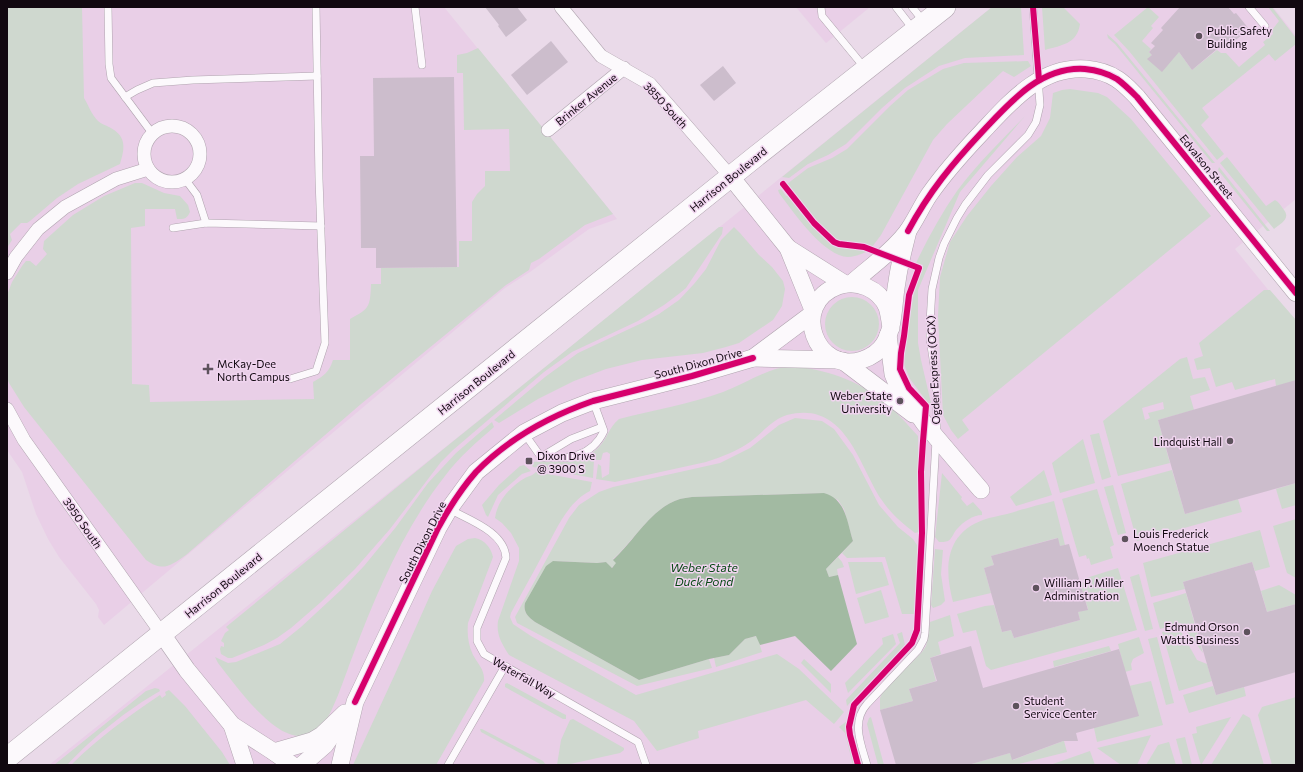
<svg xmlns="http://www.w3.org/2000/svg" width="1303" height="772" font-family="Commissioner,sans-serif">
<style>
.built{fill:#e9cfe7}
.green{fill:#cfd8cf;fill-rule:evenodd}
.water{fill:#a2baa2}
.building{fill:#ccbdcc}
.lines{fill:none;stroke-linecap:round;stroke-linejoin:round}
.service-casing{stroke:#b0a4af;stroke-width:8}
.minor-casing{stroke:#b0a4af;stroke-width:14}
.tertiary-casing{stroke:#b0a4af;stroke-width:18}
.primary-casing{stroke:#b0a4af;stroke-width:22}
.service{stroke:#fcf9fc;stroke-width:7}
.minor{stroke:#fcf9fc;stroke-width:13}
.tertiary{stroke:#fcf9fc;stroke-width:17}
.primary{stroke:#fcf9fc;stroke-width:21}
.cycleway-casing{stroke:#f0d4ef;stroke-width:8}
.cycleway{stroke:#d6006c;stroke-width:6}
.poi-dot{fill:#5d525c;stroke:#f0d4ef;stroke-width:1.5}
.labels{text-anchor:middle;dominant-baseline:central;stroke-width:3;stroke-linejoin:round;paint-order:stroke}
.poi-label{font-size:11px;fill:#110810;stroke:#f0d4ef;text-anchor:start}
.street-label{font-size:11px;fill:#110810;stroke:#f0d4ef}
.water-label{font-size:12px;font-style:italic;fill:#074914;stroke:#f0d4ef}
</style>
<rect width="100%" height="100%" fill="#eadae9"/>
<g class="built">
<path d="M7 7H444L617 219 589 229 530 272 505 288 104 625 98 617 99 610 96 604 59 557 48 539 36 514 22 472 7 450Z"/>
<path d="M796 7H870L826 43Z"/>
<path d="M992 7H1273L1296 36V199L1235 249 1296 324V765H49L716 230Z"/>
</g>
<g class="green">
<path d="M7 7H82L84 98C89 106 91 114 98 121 101 124 106 125 109 127 127 136 125 148 120 164L78 184 57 198 30 221 27 223H21L10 234 12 240 7 248Z"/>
<path d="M992 7H1021L1024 55 965 58 939 66 905 88 882 108 846 144 828 155 808 164 789 178 782 177Z"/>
<path d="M1042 7H1063L1080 24C1077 44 1062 45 1045 50Z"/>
<path d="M1148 7 1159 17 1151 26 1153 28 1142 41 1151 49 1149 52 1152 55 1148 59 1179 52 1192 70 1217 50 1221 53H1226L1239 67 1265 45 1263 42 1273 34 1272 30 1279 21 1268 7H1272L1296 38V44L1275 61 1269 54 1202 108 1209 117 1201 125 1224 154 1217 160 1129 51 1114 35Z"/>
<path d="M1107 34 1117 43 1215 163H1212L1115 44 1108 38Z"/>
<path d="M478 48 613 214 585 225 539 259 531 263 529 270 506 285 361 404 186 555C170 566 163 572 146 560L24 407 9 383 7 378V295L12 282 22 266 26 261H30L36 266 47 254 43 249 44 241 73 215 104 196 135 183H142L164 193 180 196 188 205 190 212C187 219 184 219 177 219L175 209H145V226L131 228 132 384 149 385 150 402 314 399 313 382C324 376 329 372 333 360H350V319C370 308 370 307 371 284H381V268L459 267V241H472V202L477 194 485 186V171H510L509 129 464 130 463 73H457V55L467 53Z"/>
<path d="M1028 61 1031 66 1014 77 1003 71 947 124 933 140 881 235 872 247 836 240 819 225 787 184 808 168 832 158 847 149 890 106 908 90 943 69 964 63Z"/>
<path d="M1070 89 1098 93 1107 97 1131 119 1211 216 962 420 969 430 958 439 951 430 943 415 938 316 940 277 950 242 967 216 991 186 1017 157 1041 136 1050 118 1053 93 1062 90Z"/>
<path d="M1025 116 960 192 918 290V343L921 360 931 403H928L910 379 903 362 902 352 907 337 915 285 923 267V265L916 263C928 238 941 214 957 191 977 164 1002 140 1025 116Z"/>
<path d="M1227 157 1266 206 1275 200C1279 202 1281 206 1284 210 1291 219 1280 224 1274 229L1220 163Z"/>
<path d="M1219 167 1270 231H1267L1218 170Z"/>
<path d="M781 189 786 196 789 195C800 208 820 239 835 245 844 248 855 248 863 248L866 252C857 256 848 259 839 255 816 245 794 213 779 193L778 190Z"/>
<path d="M719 227H723L722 234 686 288 680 293 664 305 638 321 572 352 544 372 453 450 441 462 390 529 355 569 321 602 291 628 277 638 264 645 232 658H228L221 654 220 649 221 646 224 647V643L221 641 225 633 229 630 226 627 446 447Z"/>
<path d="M734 227 740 233 759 255 772 267 783 281 785 289 782 306 773 320 739 343 726 347 703 353 642 360 606 369 574 381 538 399 499 423 494 420 545 377 578 353 644 322 659 314 679 300 694 284 706 269 721 240Z"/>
<path d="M1264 290H1270L1296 320V381L1276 386 1275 379 1235 390 1232 382 1216 387 1210 368 1197 370 1194 359 1203 356 1199 343Z"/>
<circle cx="852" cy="324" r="27"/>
<path d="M1187 357 1193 379 1205 377 1210 390 1190 396 1194 410 1158 420 1170 463 1118 476 1103 421 1180 359ZM1163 402 1164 409 1148 413 1150 418 1145 420 1142 408Z"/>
<path d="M792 366C826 370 856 379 883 401 896 411 907 424 918 436V469L921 525 919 532 915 533C902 523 891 514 881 499 858 463 845 400 787 415 773 419 762 433 750 442 737 451 722 457 706 462L615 482 596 479 598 464 601 466 602 478 609 474 610 454 607 452 603 453 601 460H594L593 478 533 467 530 462C557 459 576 470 599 447 608 438 608 428 619 419 653 410 690 404 723 392 747 383 767 368 792 366Z"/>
<path d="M795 418 822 421 834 429 853 455 879 505 898 527 913 539 917 545 918 560 916 614H902L885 557 847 558 842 553 853 541 844 509 838 500 824 493 692 497C688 498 683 498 680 499 652 507 634 541 613 559L617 563 611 568 606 562 597 563 554 561 546 566 525 603C523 612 528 617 535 622L639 680 709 659 712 668 637 686 517 623 515 617 569 518 579 505 599 492 613 487 720 463 750 448 779 425Z"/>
<path d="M492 422 494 427C477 442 459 457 445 476 404 528 376 594 353 655 347 670 332 717 321 727 318 730 312 733 308 735 277 746 235 684 218 663L215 657 228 663 236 662 280 644 301 627 342 589 364 566 396 527 428 483 456 453Z"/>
<path d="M1099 433 1111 477 1102 480 1090 435Z"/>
<path d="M1083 439 1095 483 1060 493 1052 463Z"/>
<path d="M524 465 531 471 522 474 498 495 488 517 486 515 482 505 499 485 520 466Z"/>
<path d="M1044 470 1052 495 1016 506 1010 497Z"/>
<path d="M1172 470 1185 514 1238 499 1242 512 1137 541 1121 484Z"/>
<path d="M536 472 592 482 590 491C566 503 555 533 542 556 532 575 521 594 511 613L510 617 513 624 531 636 636 695 777 654 799 669 844 712 834 724 806 700 698 731 699 738 657 751 634 721 509 655C502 644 496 635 498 621L519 561V548L511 533 502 523 495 518C497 501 511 486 525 478 529 476 532 476 536 472Z"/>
<path d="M942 473 960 495 962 497 961 499 967 506 973 502 982 512V515C973 515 963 522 957 529 954 532 952 539 948 541 946 542 941 542 939 542L935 537Z"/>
<path d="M1296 483V505L1282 509 1276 489Z"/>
<path d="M1113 485 1126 533 1118 535 1104 487Z"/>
<path d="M1097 489 1114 545 1110 547 1113 558 1091 565 1089 558 1087 559 1086 555 1079 557 1062 499Z"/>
<path d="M1054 501 1065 545 1060 546 1057 538 991 556 994 565 984 568 991 593 953 602C944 568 945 534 983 520 991 517 999 516 1007 514 1023 509 1038 505 1054 501Z"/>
<path d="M1296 519V578L1287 573 1273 526Z"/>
<path d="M1260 530 1270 567 1255 571 1252 562 1183 582 1185 589 1151 597 1143 563Z"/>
<path d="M475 538C485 540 491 548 493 557L468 623C467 634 468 644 473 655 478 664 485 670 484 681L436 765H353L395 674 432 591 456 546 468 539Z"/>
<path d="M935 549 943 550 941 574 945 601 941 605 933 608 931 605Z"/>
<path d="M838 557 842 562 844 567 837 569 838 575 829 577 826 569Z"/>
<path d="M848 562H882L889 585 856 594Z"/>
<path d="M1118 568 1137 630 991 670 986 666 976 630 963 633 957 614 985 606 994 605 1002 632 1011 630 1014 638 1080 620 1078 612 1088 609 1080 583 1084 582 1083 579Z"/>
<path d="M1139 574 1153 629 1145 631 1130 577Z"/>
<path d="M1279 585 1296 595V604L1267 612 1261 591Z"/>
<path d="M881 590 889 617 865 624 857 598Z"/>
<path d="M1186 593 1203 653 1180 623 1160 629 1153 603Z"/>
<path d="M950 615 954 636 938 642 941 654 930 658 936 681 909 689 913 701 880 710V698L883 691 922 652 926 646 930 622Z"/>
<path d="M1179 628 1197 660 1207 664 1212 681 1179 691 1162 632Z"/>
<path d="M902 632 905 645 847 706 846 700 900 643 897 634Z"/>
<path d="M893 634 896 644 848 693 845 683 883 644 882 638Z"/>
<path d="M757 636 762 652 716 667 714 658 729 655 745 639Z"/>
<path d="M1139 637 1144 653 1133 659 1131 664 1132 670 1125 672 1118 644Z"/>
<path d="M1157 637 1174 703 1166 705 1148 639Z"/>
<path d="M1109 646 1111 651 1054 667 1053 661Z"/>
<path d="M804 659 831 684V693L801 663Z"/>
<path d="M1151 681 1163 725 1097 742 1094 728 1129 686Z"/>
<path d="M507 683 562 713 566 715V719H563L505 687V684Z"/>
<path d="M1213 686 1216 695 1244 687 1246 696 1189 713 1183 695Z"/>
<path d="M155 688 159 689 160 691C128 709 92 738 67 765H54L146 691Z"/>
<path d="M169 690 185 706 222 752 230 765H71C98 738 129 716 160 695L162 698 166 695 165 692Z"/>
<path d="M1296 697V765H1272L1258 715 1262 707Z"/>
<path d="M1243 714 1250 718 1264 765H1211Z"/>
<path d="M871 717 884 765H878L877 761 867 724 869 718Z"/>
<path d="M1231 717 1201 765 1192 734 1197 733 1196 727Z"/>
<path d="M573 719 624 748V750L620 753 566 765H557L561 740 570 720Z"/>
<path d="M847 721 858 765H853L845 733 839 727Z"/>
<path d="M480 729H482L543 761 546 765H542L481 732Z"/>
<path d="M1151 735 1137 765H1121L1097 748Z"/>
<path d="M1185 737 1192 765H1183L1176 739Z"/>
<path d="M1063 741H1064L1067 752 1015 765H968L1010 753 1013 760Z"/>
<path d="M1169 742 1176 765H1146L1158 745Z"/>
<path d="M1090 751 1095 765H1050Z"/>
</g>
<path class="water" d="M824 493C846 499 847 522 853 541L826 569 829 577 838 575 857 644 831 671 795 636 760 645 756 636 745 639 729 655 709 659 639 680 535 622C528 617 523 612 525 603L546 566 553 561 597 563 606 562 612 568 616 563 613 560C634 541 652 507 680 499 683 498 688 498 692 497Z"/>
<g class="building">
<path d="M485 7H517L527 20 506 37 498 26 499 25Z"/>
<path d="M1180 7H1228L1234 14 1236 13 1249 29 1226 48 1223 44 1192 70 1179 52 1162 72 1147 59 1152 55 1149 52 1155 46 1151 43 1163 30 1161 28Z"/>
<path d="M551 41 568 62 527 95 511 75Z"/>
<path d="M723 66 736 83 714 101 700 85Z"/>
<path d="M454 77 457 267 376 268V248H361L360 156H374L373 78Z"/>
<path d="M1296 380V483L1185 514 1158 420Z"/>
<path d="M1058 538 1060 546 1069 544 1088 610 1078 612 1080 620 1014 638 1011 630 1002 632 984 568 994 565 991 556Z"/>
<path d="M1252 562 1267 612 1296 604V672L1216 695 1183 582Z"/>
<path d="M971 646 983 688 1119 649 1139 716 1076 733 1078 741H1063L1012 760 1010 753 968 765H896L880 710 913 701 909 689 937 681 930 658Z"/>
</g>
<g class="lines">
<defs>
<g id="service">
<path d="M108 7 109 64 111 78 152 133"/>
<path d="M415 7 422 65"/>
<path d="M821 7 822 16 864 67"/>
<path d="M896 7 913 29"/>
<path d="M912 7 924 22"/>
<path d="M1249 7 1265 26"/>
<path d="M125 97 137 90 153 83 193 80 317 76"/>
<path d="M185 179 197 195 206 223"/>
<path d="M173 228 206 223 321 226"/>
<path d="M290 379 316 371 325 343 319 179 316 7"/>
<path d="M524 433 541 457C567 460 592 457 604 431L593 401"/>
<path d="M541 457 571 439 602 427"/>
<path d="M449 509C469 520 505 532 506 558L477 628V641L484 654 638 742 646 765"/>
<path d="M448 765 505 666"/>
<path d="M867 765C861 744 851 722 867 704L918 650 924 639 925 633 937 423 936 379 930 339V322L932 289 939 258 944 244 957 218 965 205 988 175 1028 135 1036 122 1040 105 1033 7"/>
</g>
<g id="minor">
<path d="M561 7 601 56 650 84 731 177"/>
<circle cx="172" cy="154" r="28"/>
<path d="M548 130 624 68"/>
<path d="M7 273 16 257 38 229 65 207 116 179 148 169"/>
<path d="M7 409 24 440 162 634"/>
</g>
<g id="tertiary">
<path d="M731 177 788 248 813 310"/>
<path d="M788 248 845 284"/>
<path d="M852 283C870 267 892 252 907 232 915 221 921 207 929 195 945 172 964 151 983 131 1011 101 1041 66 1086 69 1097 70 1108 73 1117 79 1125 84 1131 91 1137 97L1296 293"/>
<path d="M891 328C890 321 889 313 887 307 879 289 857 279 838 286 789 304 816 375 862 360 871 357 879 352 884 344 895 326 893 302 897 282 899 265 904 248 908 231"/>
<path d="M888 335 893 374 897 384 924 423 981 490"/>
<path d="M753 358 838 360"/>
<path d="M843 361 913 414"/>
<path d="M162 634 187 670 232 725 274 752 292 765"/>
<path d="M232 725 245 765"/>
<path d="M274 752 312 741 322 735 345 713"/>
<path d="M302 765 325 745 335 731"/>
<path d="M340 765 355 702 438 528 449 509 476 472 524 433 562 413 593 401 692 376 753 358 812 314"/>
</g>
<path id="primary" d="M7 758 755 157 945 7"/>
</defs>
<use href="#service" class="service-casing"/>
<use href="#minor" class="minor-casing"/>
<use href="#tertiary" class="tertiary-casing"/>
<use href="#primary" class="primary-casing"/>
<use href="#service" class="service"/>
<use href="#minor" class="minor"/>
<use href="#tertiary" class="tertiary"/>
<use href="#primary" class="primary"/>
<defs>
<g id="cycleway">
<path d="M1033 7 1039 80"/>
<path d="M783 184 814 223 834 242 839 244 864 247 919 268 909 295 904 336 901 353 900 369 909 388 926 406 923 441 921 472 922 533 917 630 912 643 854 705 849 727 850 735 858 765"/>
<path d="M908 231C929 192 952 164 982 132 1010 102 1041 66 1085 69 1096 70 1107 73 1117 79 1124 84 1131 91 1137 97L1296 293"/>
<path d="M355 702 438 528C449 508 461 489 476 472 508 439 550 416 593 401L692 376 753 358"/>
</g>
</defs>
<use href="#cycleway" class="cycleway-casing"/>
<use href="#cycleway" class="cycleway"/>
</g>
<g class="poi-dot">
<circle cx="1199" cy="36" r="4"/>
<path d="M206 363h4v4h4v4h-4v4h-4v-4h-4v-4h4z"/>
<circle cx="900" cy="401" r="4"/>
<circle cx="1230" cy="441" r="4"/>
<rect x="525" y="457" width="8" height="8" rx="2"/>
<circle cx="1125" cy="539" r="4"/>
<circle cx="1036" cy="588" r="4"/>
<circle cx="1247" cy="632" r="4"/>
<circle cx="1016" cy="706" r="4"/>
</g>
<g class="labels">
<g class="poi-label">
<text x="1207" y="30">Public Safety<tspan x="1207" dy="13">Building</tspan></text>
<text x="217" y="363">McKay-Dee<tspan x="217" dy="13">North Campus</tspan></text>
<text x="892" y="395" text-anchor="end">Weber State<tspan x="892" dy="13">University</tspan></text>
<text x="1222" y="441" text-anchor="end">Lindquist Hall</text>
<text x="537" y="455">Dixon Drive<tspan x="537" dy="13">@ 3900 S</tspan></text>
<text x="1133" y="533">Louis Frederick<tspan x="1133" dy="13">Moench Statue</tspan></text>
<text x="1044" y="582">William P. Miller<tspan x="1044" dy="13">Administration</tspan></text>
<text x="1239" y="626" text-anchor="end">Edmund Orson<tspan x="1239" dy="13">Wattis Business</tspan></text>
<text x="1024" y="700">Student<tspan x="1024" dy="13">Service Center</tspan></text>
</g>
<g class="street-label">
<text transform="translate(586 99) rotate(-39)">Brinker Avenue</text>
<text transform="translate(666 105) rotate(47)">3850 South</text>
<text transform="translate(1207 166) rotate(51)">Edvalson Street</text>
<text transform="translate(728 179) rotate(-39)">Harrison Boulevard</text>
<text transform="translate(698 363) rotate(-15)">South Dixon Drive</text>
<text transform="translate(933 370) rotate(-93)">Ogden Express (OGX)</text>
<text transform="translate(476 382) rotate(-39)">Harrison Boulevard</text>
<text transform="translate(83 523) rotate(55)">3950 South</text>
<text transform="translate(422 542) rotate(-63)">South Dixon Drive</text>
<text transform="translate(223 585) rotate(-39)">Harrison Boulevard</text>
<text transform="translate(524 677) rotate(30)">Waterfall Way</text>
</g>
<g class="water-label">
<text x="704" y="567">Weber State<tspan x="704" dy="14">Duck Pond</tspan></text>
</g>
</g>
<rect width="1303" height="772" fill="none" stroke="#110810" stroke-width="16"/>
</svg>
